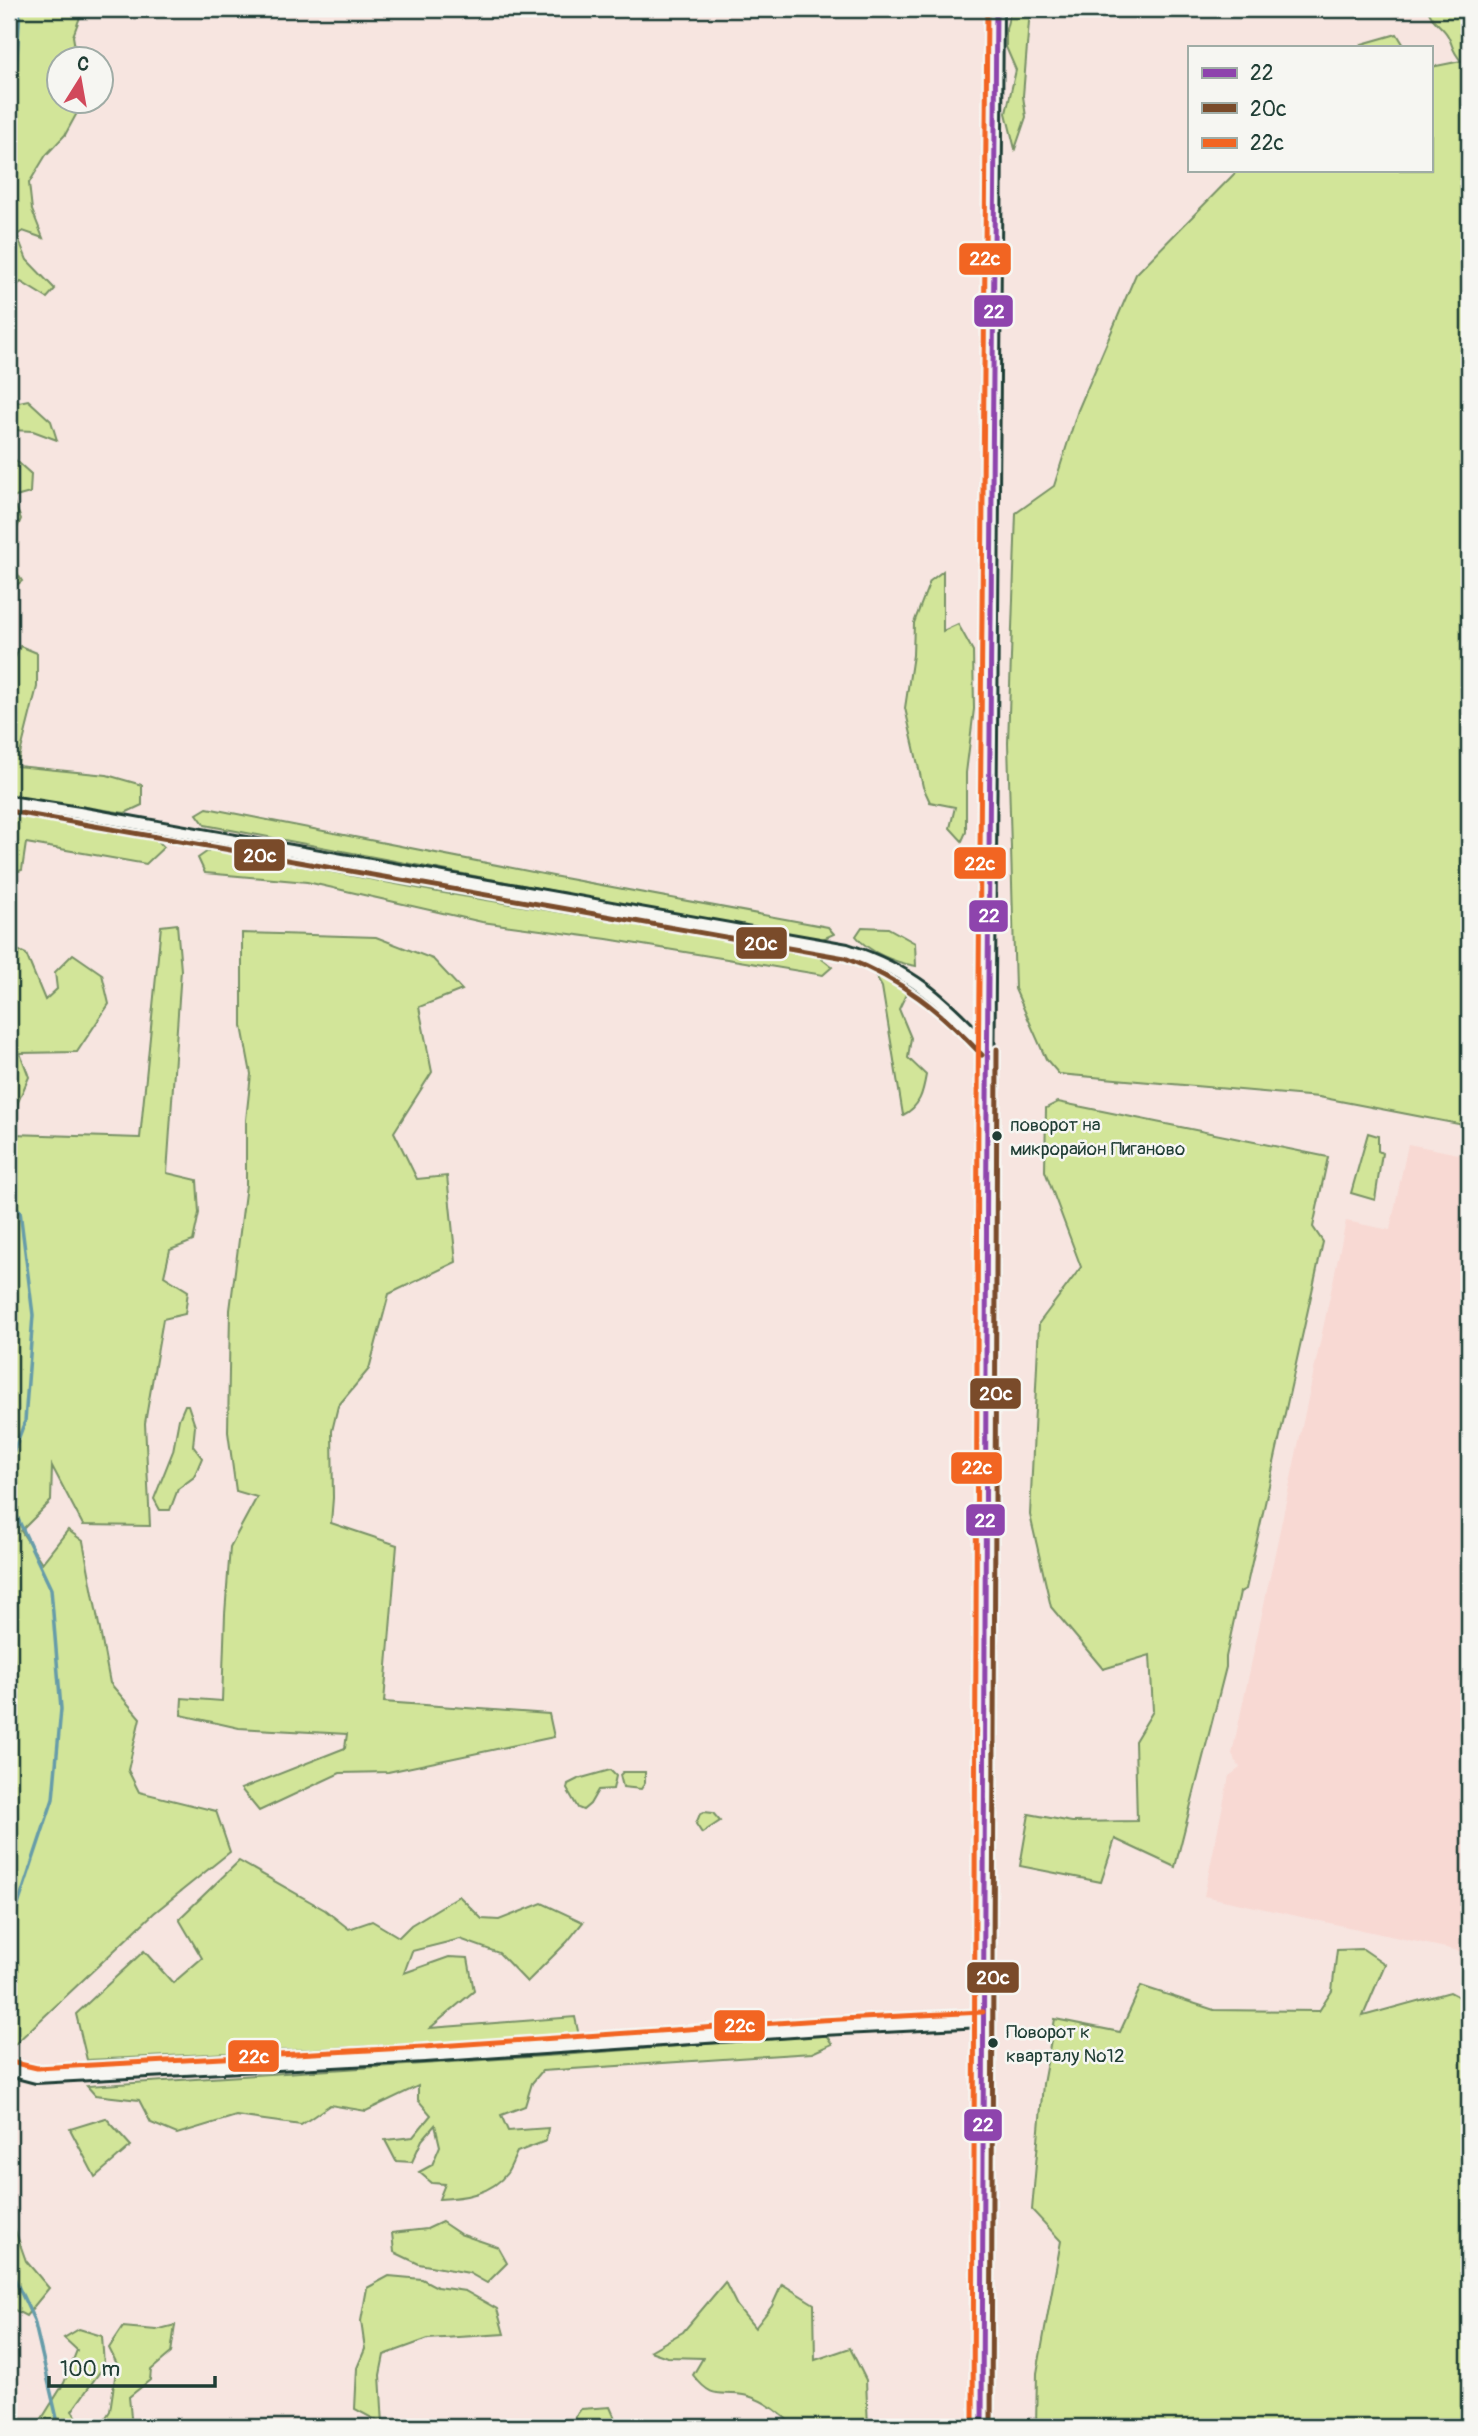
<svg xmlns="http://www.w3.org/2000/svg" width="1478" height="2436" font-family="Pangolin,sans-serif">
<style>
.built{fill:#f8d9d3}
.green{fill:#d2e599;stroke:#789166;stroke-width:2}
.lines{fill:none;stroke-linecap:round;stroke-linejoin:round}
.stream{stroke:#669ca9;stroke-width:3.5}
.minor-casing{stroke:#1f3d34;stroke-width:16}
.tertiary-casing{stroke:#1f3d34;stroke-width:18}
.minor{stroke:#f6f6f2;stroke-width:10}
.tertiary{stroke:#f6f6f2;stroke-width:12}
.bus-1-casing{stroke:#f6f6f2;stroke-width:10}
.bus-2-casing{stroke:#f6f6f2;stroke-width:10}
.bus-3-casing{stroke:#f6f6f2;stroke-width:10}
.bus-1{stroke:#8e44ad;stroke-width:5}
.bus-2{stroke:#7a4b2a;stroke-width:5}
.bus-3{stroke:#f26522;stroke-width:5}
.bus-dot{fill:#1f3d34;stroke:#f6f6f2;stroke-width:2.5}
.labels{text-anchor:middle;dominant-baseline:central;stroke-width:5;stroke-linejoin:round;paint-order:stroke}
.bus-label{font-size:19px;fill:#1f3d34;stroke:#f6f6f2;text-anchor:start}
.line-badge{stroke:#f6f6f2;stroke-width:2.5}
.badge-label{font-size:19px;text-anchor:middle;font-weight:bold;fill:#fff}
</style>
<rect width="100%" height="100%" fill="#f7e5e0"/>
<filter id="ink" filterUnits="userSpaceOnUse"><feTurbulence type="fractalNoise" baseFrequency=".0143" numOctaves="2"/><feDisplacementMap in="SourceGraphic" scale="14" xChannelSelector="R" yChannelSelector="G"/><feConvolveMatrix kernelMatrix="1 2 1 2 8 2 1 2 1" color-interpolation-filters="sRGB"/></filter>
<g filter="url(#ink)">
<path class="built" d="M1408 1144 1469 1156V1953L1204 1896 1229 1776 1240 1768 1232 1754 1346 1221 1390 1230Z"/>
<g class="green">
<path d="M9 9H83L73 36 77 59 60 60V102H83L65 135 46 155 29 183 32 210 43 238 23 231 17 235 27 260 55 289 47 298 21 282 9 292Z"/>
<path d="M1011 9H1030L1023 96 1026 117 1015 149 1006 113 1016 70 1006 47V29Z"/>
<path d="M1428 9H1469V1126L1319 1097 1059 1074 1046 1059 1015 989 1008 743 1016 513 1054 486 1078 410 1136 274 1238 170H1431V67L1461 61C1451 49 1454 48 1448 36 1442 25 1431 22 1428 9Z"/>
<path d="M1397 34 1405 47H1359L1362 44Z"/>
<path d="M28 400 51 421 57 440 33 431 10 430 11 456 31 474 30 493 12 498 21 519 9 546V404Z"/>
<path d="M9 560 22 581 9 591Z"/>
<path d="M943 571V631L958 624 973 651 974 709 966 773V832L962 841 950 828 955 807 930 802 923 787 905 708 913 655 914 623 930 581Z"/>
<path d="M20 646 37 653V687L17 766 107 775 142 785V805L125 813 9 796V672Z"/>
<path d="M207 808 558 877 828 927 834 934 818 941 205 825 197 814Z"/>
<path d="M9 813 152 835 164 847 146 864 26 843 22 870 9 874Z"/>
<path d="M211 849 438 892 817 955 832 967 823 975 607 939 482 922 307 882 205 873 198 858Z"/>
<path d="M177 924 181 970 167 1173 197 1180 199 1213 193 1241 170 1250 164 1276 188 1291 185 1314 163 1319 145 1423 150 1526 83 1525 52 1466 51 1501 21 1531 42 1563 68 1530 83 1541 110 1683 140 1718 128 1770 139 1792 216 1811 230 1852 154 1913 12 2047H9V1717L11 1716 19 1698 9 1617V946L26 954 45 1000 57 989 55 972 73 954 102 974 109 1004 77 1052 20 1053 29 1077 18 1102 13 1134 140 1138 161 926Z"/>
<path d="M862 927 888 928 915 943 916 966C896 963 868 952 856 936Z"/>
<path d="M242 933 376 937 433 959 462 990 419 1007 432 1072 394 1132 417 1179 447 1176 456 1262 389 1294 369 1369 338 1406 332 1431 333 1498 331 1523 397 1545 384 1702 549 1714 554 1737 388 1772 340 1773 259 1811 241 1789 345 1748 347 1734 239 1728 181 1715 182 1698 222 1701 225 1614 230 1547 257 1497 236 1491 228 1432 230 1310 246 1185V1120L251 1074 242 1026Z"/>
<path d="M882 969 910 986 899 1009 911 1038 908 1058 926 1075C923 1092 920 1107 903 1115L882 987 873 972Z"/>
<path d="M1058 1102 1328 1157 1313 1227 1323 1242 1246 1589 1240 1592 1226 1657V1667L1175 1867 1115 1839 1101 1882 1020 1866 1029 1814 1072 1822 1137 1821 1135 1741 1153 1711 1150 1655 1103 1669 1051 1607 1030 1515 1039 1323 1081 1267 1045 1171 1046 1108Z"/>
<path d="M1368 1133 1378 1136V1151L1382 1153 1375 1200 1351 1193Z"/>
<path d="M185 1405H188L195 1426 193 1446 202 1458 194 1477 178 1489 170 1510H160L154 1499 173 1451 179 1419Z"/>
<path d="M610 1770 616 1776 613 1789 598 1790 590 1804 583 1810 578 1808 567 1789 568 1784 578 1779Z"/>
<path d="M623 1772H645V1783L641 1789 623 1787 620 1775Z"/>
<path d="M704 1812 713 1813 720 1821 702 1833 696 1824 700 1814Z"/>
<path d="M239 1861 325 1910 349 1929 372 1921 399 1937 411 1925 459 1896 482 1919 499 1920 542 1903 583 1922 567 1942 527 1982 499 1953 460 1939 412 1951 404 1973 449 1957 468 1958 474 1991 430 2028 575 2017 579 2036 87 2060 76 2014 144 1951 173 1983 202 1958 179 1919Z"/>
<path d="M1363 1949 1385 1964 1363 2016 1450 1992 1469 2002V2427H1036L1037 2373 1061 2241 1032 2210 1043 2084 1055 2019 1120 2032 1141 1986 1214 2010 1319 2011 1332 1991 1337 1950Z"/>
<path d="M826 2035 832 2044 812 2053 542 2071 532 2083 525 2106 501 2115 508 2131 548 2128 546 2141 517 2152C514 2158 511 2167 507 2173 492 2194 463 2198 439 2199L445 2184 432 2183 419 2172 432 2165 440 2146 435 2125 422 2140 412 2162 396 2161 385 2140 413 2137 431 2115 418 2100V2086L366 2111 330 2105 301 2125 236 2116 177 2134 151 2123 139 2100 95 2095 87 2086 561 2055Z"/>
<path d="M106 2118 131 2146 95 2177 70 2129Z"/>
<path d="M9 2213 26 2261 49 2288 26 2316 9 2307Z"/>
<path d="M442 2222 460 2234 498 2247 507 2263 487 2283 469 2273 419 2264 394 2252 392 2233 427 2229Z"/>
<path d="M389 2276 422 2279 437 2287 465 2291 497 2309 504 2334 428 2339 384 2355 380 2375 383 2424 355 2409 357 2368 365 2349 361 2321 367 2288Z"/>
<path d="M725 2282 737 2306 755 2328 772 2306 782 2284 814 2304 815 2360 850 2348 866 2380 868 2427H795C783 2415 765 2401 748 2396 720 2389 715 2403 693 2375L703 2358 667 2357 650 2351 683 2332Z"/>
<path d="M175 2325 171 2353 151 2370 150 2380 129 2397 132 2427H100L110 2411 117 2364 109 2348 123 2327 156 2330Z"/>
<path d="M79 2329 102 2336 104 2366 72 2411 85 2427H45L41 2420 64 2383 77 2350 64 2338Z"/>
<path d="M610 2407 617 2423 611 2427H568L581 2409Z"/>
</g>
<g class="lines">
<g class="stream">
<path d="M9 128 16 73 20 9"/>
<path d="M9 1202 20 1211 33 1315 25 1421 9 1464"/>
<path d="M9 1500 51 1589 61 1709 53 1799 9 1932"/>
<path d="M9 2267 34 2320 59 2427"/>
</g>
<defs>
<g id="minor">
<path d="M9 802 79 813 847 950C911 971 942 1000 988 1049"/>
<path d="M9 2070 36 2077 425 2056 822 2029 983 2021"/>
</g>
<path id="tertiary" d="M982 2427 987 1101 996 9"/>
</defs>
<use href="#minor" class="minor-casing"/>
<use href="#tertiary" class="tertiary-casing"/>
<use href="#minor" class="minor"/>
<use href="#tertiary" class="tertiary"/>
<defs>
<path id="bus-1" d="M982 2427 987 1101 996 9"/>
<g id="bus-2">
<path d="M9 811 845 958C903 980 939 1010 982 1055"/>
<path d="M991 2427 997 1049"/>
</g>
<g id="bus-3">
<path d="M11 2062 37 2068 424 2047 821 2020 983 2012"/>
<path d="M973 2427 978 1101 987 9"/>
</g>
</defs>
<use href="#bus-1" class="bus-1-casing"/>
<use href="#bus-2" class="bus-2-casing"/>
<use href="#bus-3" class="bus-3-casing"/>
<use href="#bus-1" class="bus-1"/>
<use href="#bus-2" class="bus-2"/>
<use href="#bus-3" class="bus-3"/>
</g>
</g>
<g class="bus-dot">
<circle cx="997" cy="1136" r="6"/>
<circle cx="993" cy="2043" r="6"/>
</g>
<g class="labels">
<g class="bus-label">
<text x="1010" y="1125">поворот на<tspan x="1010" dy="24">микрорайон Пиганово</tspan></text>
<text x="1006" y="2032">Поворот к<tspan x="1006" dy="24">кварталу №12</tspan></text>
</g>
</g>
<g class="line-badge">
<rect x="958" y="242" width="54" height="34" rx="7" fill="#f26522"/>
<rect x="973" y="294" width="41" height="34" rx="7" fill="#8e44ad"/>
<rect x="233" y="838" width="53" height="34" rx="7" fill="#7a4b2a"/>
<rect x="953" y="846" width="54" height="34" rx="7" fill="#f26522"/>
<rect x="968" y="899" width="41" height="34" rx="7" fill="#8e44ad"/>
<rect x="735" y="926" width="53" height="34" rx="7" fill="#7a4b2a"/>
<rect x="969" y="1377" width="53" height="33" rx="7" fill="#7a4b2a"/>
<rect x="950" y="1451" width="53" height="34" rx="7" fill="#f26522"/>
<rect x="965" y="1503" width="41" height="34" rx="7" fill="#8e44ad"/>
<rect x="966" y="1961" width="54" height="33" rx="7" fill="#7a4b2a"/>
<rect x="713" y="2009" width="53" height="33" rx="7" fill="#f26522"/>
<rect x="227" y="2039" width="53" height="34" rx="7" fill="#f26522"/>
<rect x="963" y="2108" width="40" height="34" rx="7" fill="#8e44ad"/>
</g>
<g class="badge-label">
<text x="985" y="265">22c</text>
<text x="994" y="318">22</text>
<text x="260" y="862">20с</text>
<text x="980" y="870">22c</text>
<text x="989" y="922">22</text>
<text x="761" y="950">20с</text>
<text x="996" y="1400">20с</text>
<text x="977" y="1474">22c</text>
<text x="985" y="1527">22</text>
<text x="993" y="1984">20с</text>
<text x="740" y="2032">22c</text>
<text x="254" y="2063">22c</text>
<text x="983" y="2131">22</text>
</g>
<rect width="1478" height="2436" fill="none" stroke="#f6f6f2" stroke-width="35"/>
<rect x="18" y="18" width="1443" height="2401" fill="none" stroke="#1f3d34" stroke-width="2.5" filter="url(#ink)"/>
<rect x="1188" y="46" width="245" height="126" fill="#f6f6f2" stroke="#a0aca6" stroke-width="2"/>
<rect x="1202" y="68" width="35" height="10" fill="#8e44ad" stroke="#a0aca6" stroke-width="2"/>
<text x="1250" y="80" font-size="21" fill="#1f3d34">22</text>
<rect x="1202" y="103" width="35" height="10" fill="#7a4b2a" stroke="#a0aca6" stroke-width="2"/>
<text x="1250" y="116" font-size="21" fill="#1f3d34">20с</text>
<rect x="1202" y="138" width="35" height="10" fill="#f26522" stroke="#a0aca6" stroke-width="2"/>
<text x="1250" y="150" font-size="21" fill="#1f3d34">22c</text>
<g transform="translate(80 80) rotate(11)"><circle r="33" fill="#f6f6f2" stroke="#a0aca6" stroke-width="2"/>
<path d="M0-5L12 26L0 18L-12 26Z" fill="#d1495b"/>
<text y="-10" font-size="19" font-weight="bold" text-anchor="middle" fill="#1f3d34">С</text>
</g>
<path d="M49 2376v10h166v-10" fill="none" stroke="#1f3d34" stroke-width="3.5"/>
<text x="60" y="2376" font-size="21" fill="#1f3d34" stroke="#f6f6f2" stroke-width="5" paint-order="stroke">100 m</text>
</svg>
